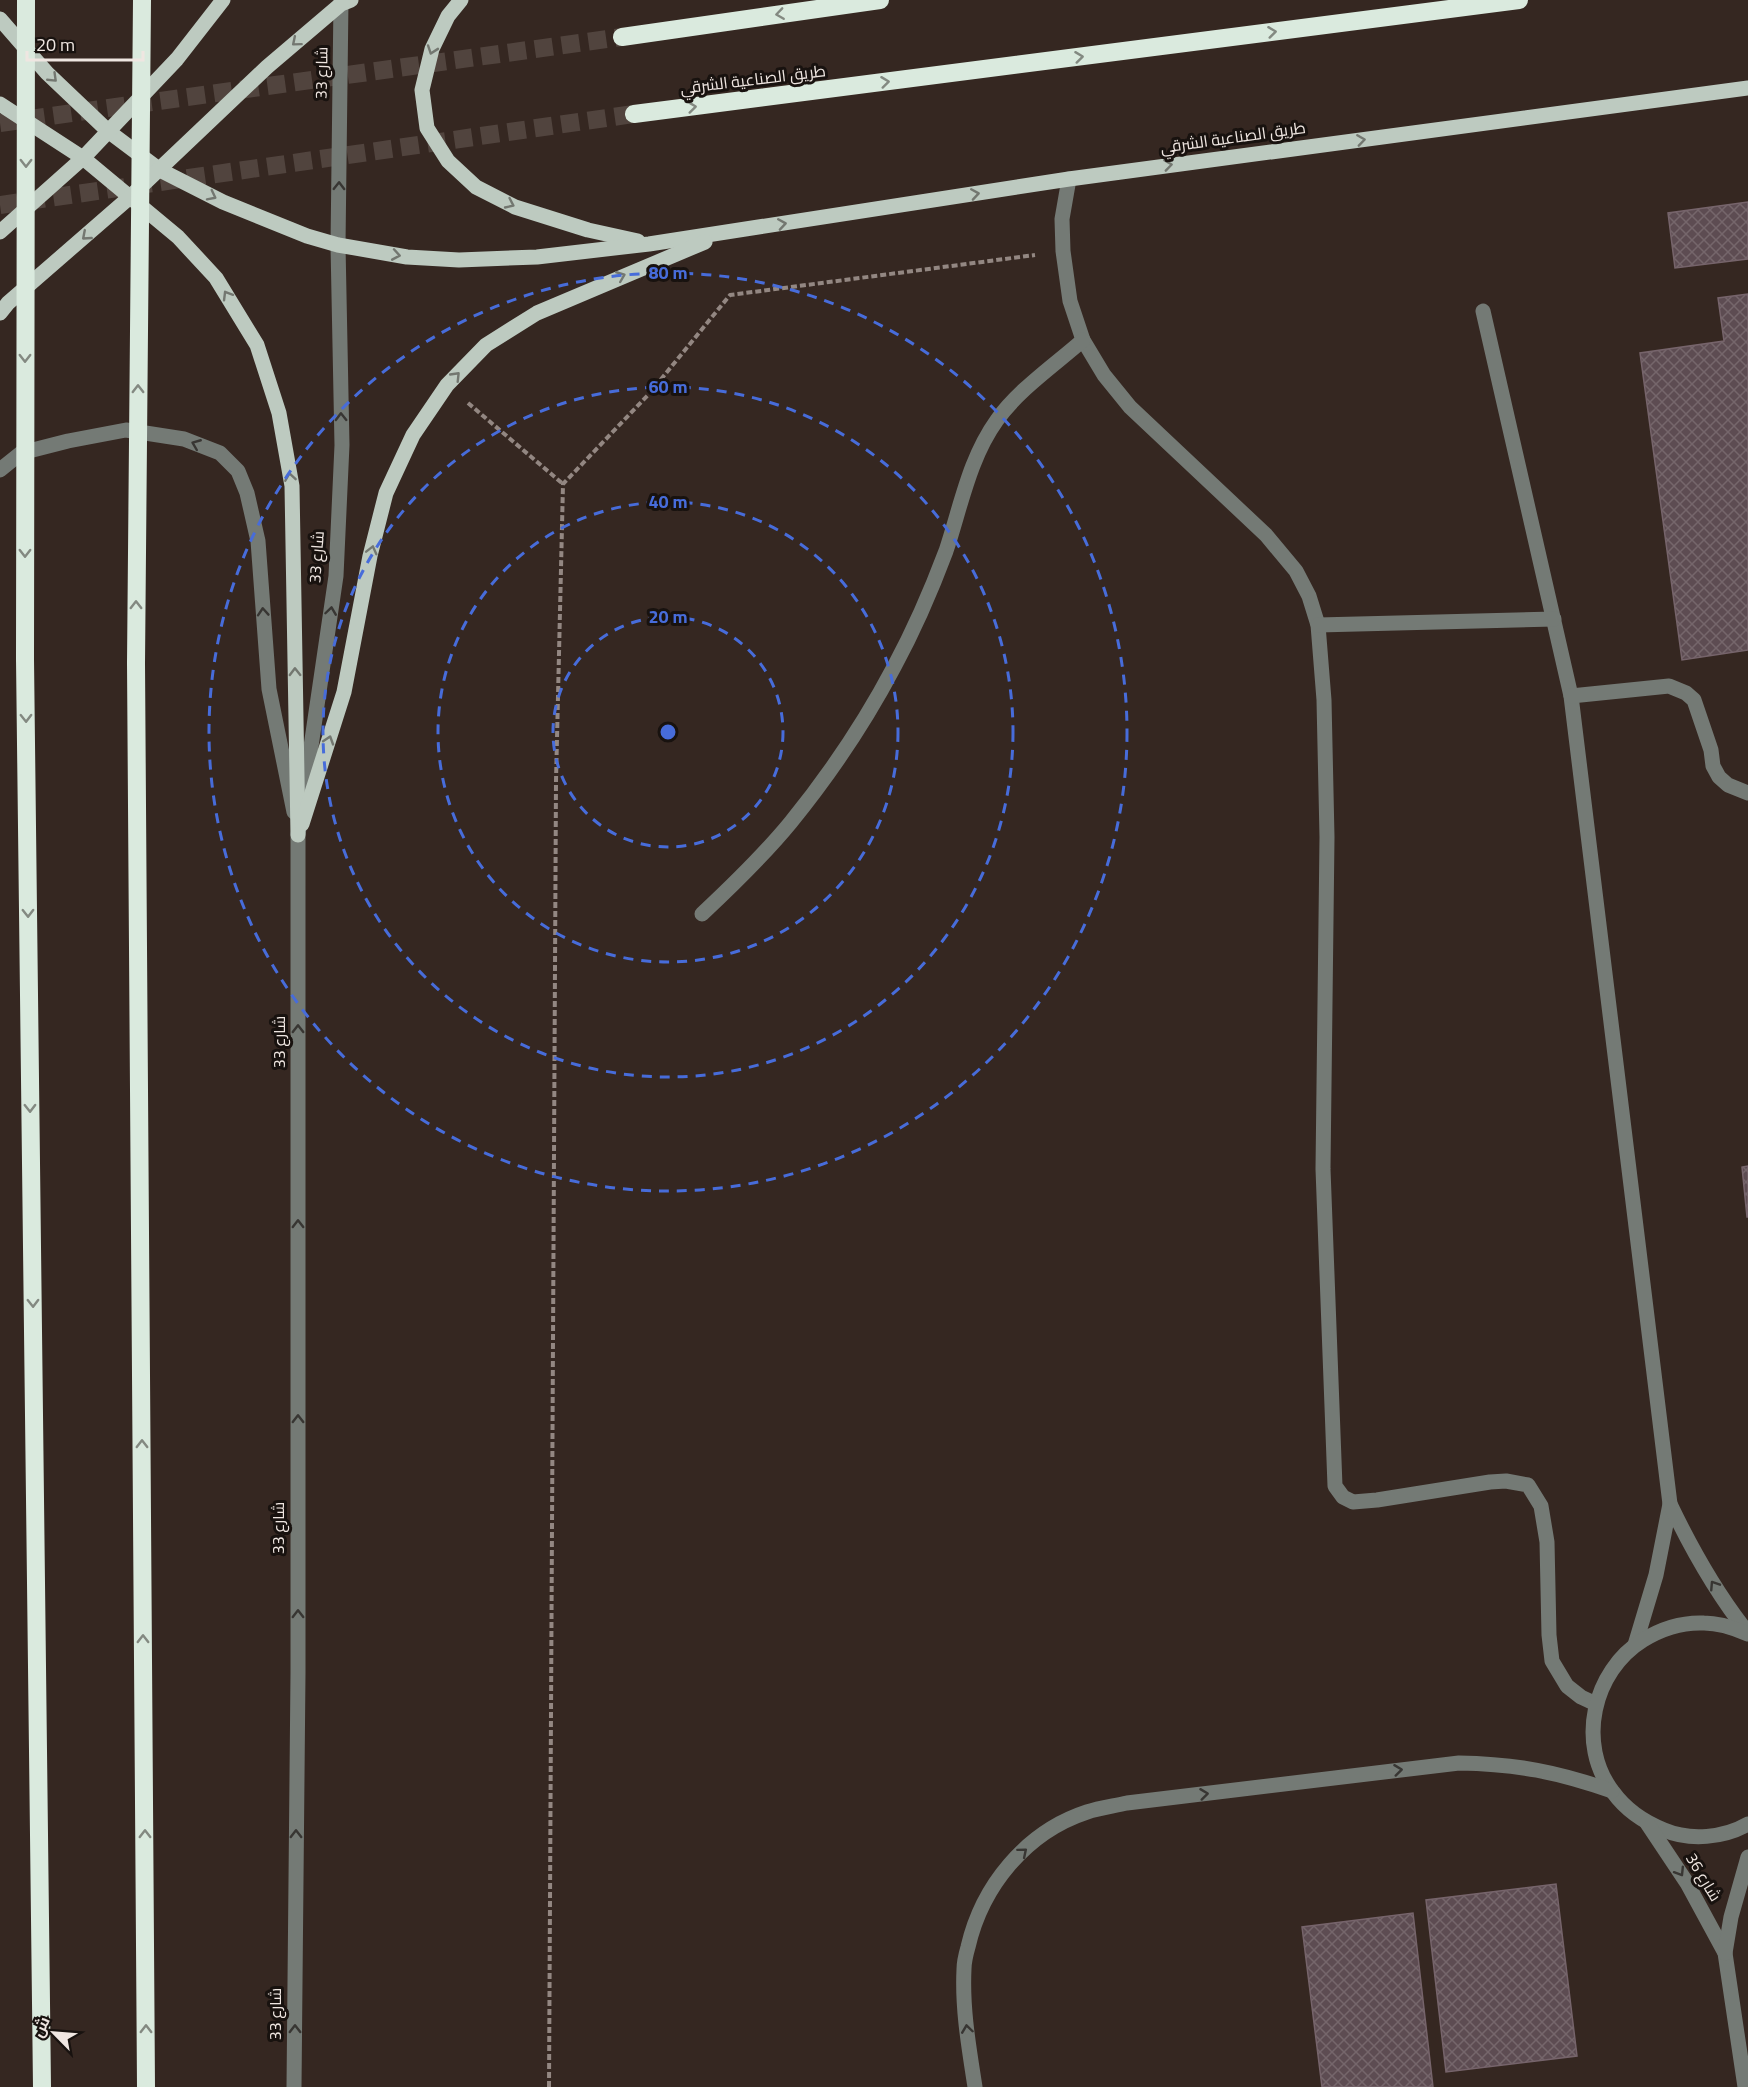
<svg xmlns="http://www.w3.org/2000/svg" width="1748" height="2087" font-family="'Titillium Web',Cairo,sans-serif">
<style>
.building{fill:url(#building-cross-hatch);stroke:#76646b;stroke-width:1.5}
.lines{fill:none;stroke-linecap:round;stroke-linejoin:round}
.highway-tunnel{stroke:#51443e;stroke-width:18;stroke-dasharray:18 9;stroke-linecap:butt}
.path{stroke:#938782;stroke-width:4;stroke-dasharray:6 3;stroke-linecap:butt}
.minor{stroke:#747a75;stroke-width:15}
.major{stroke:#bdcac0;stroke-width:15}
.highway{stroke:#daeade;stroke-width:18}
.highway-bridge{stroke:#daeade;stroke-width:18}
.oneway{stroke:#838981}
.oneway2{stroke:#737770}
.oneway3{stroke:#383633}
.ring{fill:none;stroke:#476cda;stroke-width:3;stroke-dasharray:10 8}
.labels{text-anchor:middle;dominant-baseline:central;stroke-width:6;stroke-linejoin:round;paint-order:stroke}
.street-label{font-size:16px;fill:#efe6e1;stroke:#18120f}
.centre{fill:#476cda;stroke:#18120f;stroke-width:3}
.ring-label{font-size:18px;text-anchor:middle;font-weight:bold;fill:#476cda;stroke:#18120f;stroke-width:6;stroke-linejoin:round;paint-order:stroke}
</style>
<defs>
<pattern id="building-cross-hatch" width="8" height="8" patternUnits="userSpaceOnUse" patternTransform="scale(1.5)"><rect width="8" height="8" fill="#5d4c52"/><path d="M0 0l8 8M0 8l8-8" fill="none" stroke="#75666b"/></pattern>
</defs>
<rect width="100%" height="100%" fill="#352721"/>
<g class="building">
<path d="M1748 202V259L1675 268 1668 213Z"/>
<path d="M1748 294V650L1682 660 1640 353 1724 341 1718 298Z"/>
<path d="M1748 1166V1217H1747L1742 1167Z"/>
<path d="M1556 1884 1577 2056 1446 2072 1426 1900Z"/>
<path d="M1413 1913 1433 2087H1322L1302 1927Z"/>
</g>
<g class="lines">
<g class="highway-tunnel">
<path d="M0 123 622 37"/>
<path d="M0 205 634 114"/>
</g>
<g class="path">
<path d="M468 403 563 484"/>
<path d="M549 2087 556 781 563 484 649 394 730 295 1035 255"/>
</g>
<g class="minor">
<path d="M1069 179 1062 219 1063 251 1070 301 1083 340 1104 375 1130 407 1266 535 1296 571 1309 596 1318 625 1324 700 1327 837 1323 1169 1335 1486 1343 1497 1353 1502 1377 1500 1490 1482 1506 1481 1528 1485 1541 1506 1547 1542 1549 1635 1552 1661 1567 1686 1581 1697 1596 1704"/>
<path d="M1483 311 1571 696 1670 1504 1656 1575 1635 1645"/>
<path d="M0 470 21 453 68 441 126 430 184 439 220 453 238 471 247 493 258 541 269 689 294 812"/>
<path d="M1318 625 1554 619"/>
<path d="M1571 696 1669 686 1686 693 1694 700 1711 750 1713 766 1719 777 1728 785 1748 793"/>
<path d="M702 914C733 885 764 855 791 822 830 774 865 722 894 667 914 630 931 591 946 551 961 506 969 459 997 420 1018 390 1056 364 1083 340"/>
<path d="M1670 1504C1692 1550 1716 1593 1748 1633"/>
<path d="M1748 1634C1734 1628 1720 1623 1704 1623 1682 1622 1661 1629 1643 1640 1593 1671 1576 1744 1613 1792 1626 1810 1644 1822 1664 1830 1690 1841 1724 1838 1748 1824"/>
<path d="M1647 1823 1687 1883 1725 1953 1745 2087"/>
<path d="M1725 1953 1731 1917 1748 1857"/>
<path d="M294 2087 298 1673V835L336 576 342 445 338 245 341 0"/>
<path d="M975 2087C969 2048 962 2009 964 1969 964 1961 966 1954 968 1947 982 1886 1026 1832 1087 1812 1099 1808 1114 1806 1127 1803L1459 1763C1517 1764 1558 1772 1612 1791"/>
</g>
<g class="major">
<path d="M461 0 448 16 432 49 422 90 427 128 448 161 476 187 515 207 588 230 638 241"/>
<path d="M0 19 47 73 108 131 160 170 223 202 307 236 338 245 407 257 459 260 537 257 649 244 1069 179 1748 88"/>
<path d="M0 104 83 158 178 237 216 278 257 345 279 413 292 486 298 835"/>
<path d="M0 232 83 158 177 59 223 0"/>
<path d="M0 313 8 303 130 197 267 67 341 4 351 0"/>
<path d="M302 824 344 692 370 556 386 493 413 435 447 385 486 345 537 313 705 242"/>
</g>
<g class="highway">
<path d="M622 37 880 0"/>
<path d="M634 114 1519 0"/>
<path d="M25 659 42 2087"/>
<path d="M136 663 146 2087"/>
</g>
<g class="highway-bridge">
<path d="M25 659 26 0"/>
<path d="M136 663 142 0"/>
</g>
</g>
<defs><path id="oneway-chevron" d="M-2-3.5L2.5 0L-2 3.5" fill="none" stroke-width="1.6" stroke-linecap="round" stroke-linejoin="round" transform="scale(1.5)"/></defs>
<g class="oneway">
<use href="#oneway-chevron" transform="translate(780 14) rotate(172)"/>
<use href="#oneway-chevron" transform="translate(1272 32) rotate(-7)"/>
<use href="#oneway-chevron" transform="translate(1079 57) rotate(-7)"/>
<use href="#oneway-chevron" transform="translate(885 82) rotate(-7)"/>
<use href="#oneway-chevron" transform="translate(692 107) rotate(-7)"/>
<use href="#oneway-chevron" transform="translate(26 163) rotate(90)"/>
<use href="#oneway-chevron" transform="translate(25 358) rotate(90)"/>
<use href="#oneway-chevron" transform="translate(138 389) rotate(-90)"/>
<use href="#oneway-chevron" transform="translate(25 553) rotate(90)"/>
<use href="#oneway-chevron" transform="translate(136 605) rotate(-90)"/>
<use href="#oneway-chevron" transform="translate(26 718) rotate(89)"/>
<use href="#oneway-chevron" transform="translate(28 913) rotate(89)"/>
<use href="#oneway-chevron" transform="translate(30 1108) rotate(89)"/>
<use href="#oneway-chevron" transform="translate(33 1303) rotate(89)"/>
<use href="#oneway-chevron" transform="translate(142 1444) rotate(-90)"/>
<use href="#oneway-chevron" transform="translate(143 1639) rotate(-90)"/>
<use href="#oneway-chevron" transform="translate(145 1834) rotate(-90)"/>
<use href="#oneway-chevron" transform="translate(146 2029) rotate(-90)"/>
</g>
<g class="oneway2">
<use href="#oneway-chevron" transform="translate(296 42) rotate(140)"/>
<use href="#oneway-chevron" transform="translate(432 50) rotate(109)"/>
<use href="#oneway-chevron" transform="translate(53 78) rotate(44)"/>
<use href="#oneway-chevron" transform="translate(1361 140) rotate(-8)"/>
<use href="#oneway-chevron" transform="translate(1168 165) rotate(-8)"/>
<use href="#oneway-chevron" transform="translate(975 194) rotate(-9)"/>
<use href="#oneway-chevron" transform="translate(212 196) rotate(27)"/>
<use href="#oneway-chevron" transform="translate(510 204) rotate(25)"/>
<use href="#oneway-chevron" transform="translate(782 224) rotate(-9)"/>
<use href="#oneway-chevron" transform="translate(86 236) rotate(139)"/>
<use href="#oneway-chevron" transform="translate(396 255) rotate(10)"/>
<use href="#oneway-chevron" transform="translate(621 276) rotate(-22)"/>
<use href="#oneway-chevron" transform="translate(227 295) rotate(-121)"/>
<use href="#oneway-chevron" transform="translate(456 376) rotate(-46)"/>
<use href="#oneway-chevron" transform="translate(290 477) rotate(-99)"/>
<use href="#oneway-chevron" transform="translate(372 550) rotate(-76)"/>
<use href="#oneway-chevron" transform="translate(295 672) rotate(-91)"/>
<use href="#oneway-chevron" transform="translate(329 740) rotate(-72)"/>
</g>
<g class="oneway3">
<use href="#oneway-chevron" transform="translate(339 186) rotate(-89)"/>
<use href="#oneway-chevron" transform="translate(341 417) rotate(-91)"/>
<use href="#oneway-chevron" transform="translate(196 444) rotate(-158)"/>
<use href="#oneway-chevron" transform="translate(331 611) rotate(-82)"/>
<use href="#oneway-chevron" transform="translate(263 612) rotate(-94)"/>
<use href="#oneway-chevron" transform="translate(298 1029) rotate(-90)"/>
<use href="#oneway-chevron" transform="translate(298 1224) rotate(-90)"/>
<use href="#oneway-chevron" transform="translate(298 1419) rotate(-90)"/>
<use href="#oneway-chevron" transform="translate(1714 1585) rotate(-123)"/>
<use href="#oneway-chevron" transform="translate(298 1614) rotate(-90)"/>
<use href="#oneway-chevron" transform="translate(1398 1770) rotate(-7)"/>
<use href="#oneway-chevron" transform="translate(1204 1794) rotate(-7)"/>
<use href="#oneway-chevron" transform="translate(296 1834) rotate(-90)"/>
<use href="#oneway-chevron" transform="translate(1023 1852) rotate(-40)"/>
<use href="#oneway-chevron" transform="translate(1680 1872) rotate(58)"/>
<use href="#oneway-chevron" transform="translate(295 2029) rotate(-90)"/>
<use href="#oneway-chevron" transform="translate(967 2029) rotate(-98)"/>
</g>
<g class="ring">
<circle cx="668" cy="732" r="115"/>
<circle cx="668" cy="732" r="230"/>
<circle cx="668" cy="732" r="345"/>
<circle cx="668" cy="732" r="459"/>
</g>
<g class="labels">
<g class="street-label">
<text transform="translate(321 73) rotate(-89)">شارع 33</text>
<text transform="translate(753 79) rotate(-7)">طريق الصناعية الشرقي</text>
<text transform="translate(1233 137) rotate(-8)">طريق الصناعية الشرقي</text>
<text transform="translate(316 557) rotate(-86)">شارع 33</text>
<text transform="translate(279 1042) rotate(-90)">شارع 33</text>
<text transform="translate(278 1528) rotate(-90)">شارع 33</text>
<text transform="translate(1704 1877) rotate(59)">شارع 36</text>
<text transform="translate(275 2014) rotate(-90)">شارع 33</text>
</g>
</g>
<circle cx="668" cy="732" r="9" class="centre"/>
<g class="ring-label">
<text x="668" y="279">80 m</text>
<text x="668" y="393">60 m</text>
<text x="668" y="508">40 m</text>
<text x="668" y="623">20 m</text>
</g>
<g transform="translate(54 2033) rotate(295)" stroke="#18120f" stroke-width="4.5" paint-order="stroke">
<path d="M0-4.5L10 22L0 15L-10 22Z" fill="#efe6e1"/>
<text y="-9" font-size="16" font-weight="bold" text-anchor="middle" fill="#efe6e1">ش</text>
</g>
<path d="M27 51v9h116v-9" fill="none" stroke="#efe6e1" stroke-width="3"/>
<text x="36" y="51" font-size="18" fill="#efe6e1" stroke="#18120f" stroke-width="4.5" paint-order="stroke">20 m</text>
</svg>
